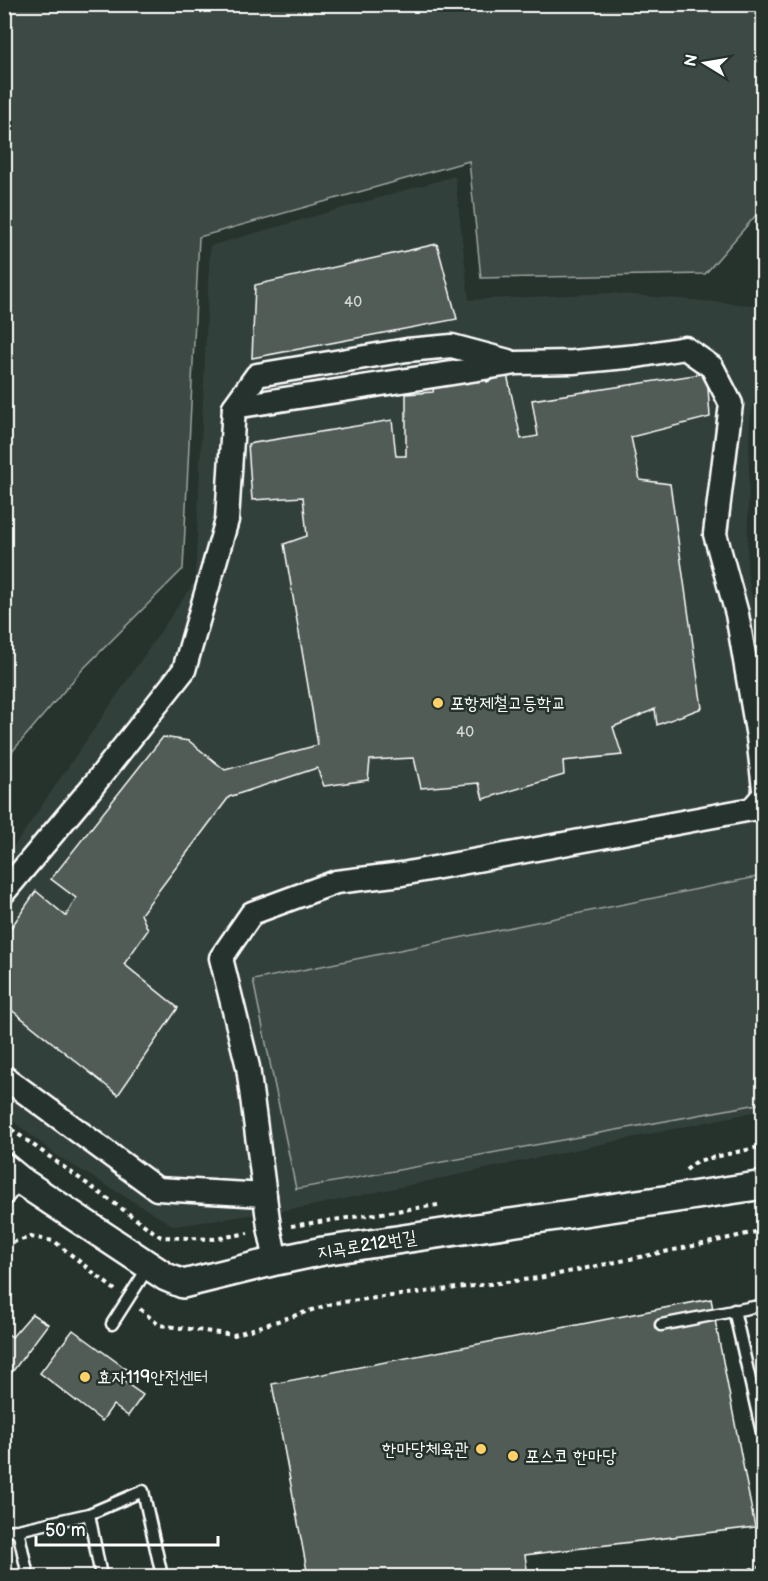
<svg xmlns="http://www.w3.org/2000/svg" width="768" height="1581" font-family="'Balsamiq Sans','Poor Story',sans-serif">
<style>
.built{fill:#333f3a}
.green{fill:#3e4944;stroke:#9ea4a2;stroke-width:1.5}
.building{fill:#515c57;stroke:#fff;stroke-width:1.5}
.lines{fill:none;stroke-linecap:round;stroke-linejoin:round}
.service-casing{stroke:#fff;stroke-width:15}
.minor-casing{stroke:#fff;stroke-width:27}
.tertiary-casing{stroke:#fff;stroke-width:32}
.path{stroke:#fff;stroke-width:4;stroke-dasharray:4.5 4.5;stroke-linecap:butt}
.service{stroke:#26332d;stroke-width:10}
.minor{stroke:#26332d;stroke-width:22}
.tertiary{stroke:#26332d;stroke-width:27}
.poi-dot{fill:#ffd166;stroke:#26332d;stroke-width:2}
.labels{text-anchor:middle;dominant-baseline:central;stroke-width:5;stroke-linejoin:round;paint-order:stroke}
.number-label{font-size:15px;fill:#d4d6d5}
.poi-label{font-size:18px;fill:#fff;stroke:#26332d;text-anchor:start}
.street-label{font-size:18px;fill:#fff;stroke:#26332d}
</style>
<rect width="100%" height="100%" fill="#26332d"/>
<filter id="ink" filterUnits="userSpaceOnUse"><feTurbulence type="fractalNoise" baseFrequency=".0167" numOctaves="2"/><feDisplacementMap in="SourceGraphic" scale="12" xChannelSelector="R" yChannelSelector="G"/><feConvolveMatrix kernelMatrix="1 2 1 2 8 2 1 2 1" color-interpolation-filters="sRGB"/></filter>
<g filter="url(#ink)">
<path class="built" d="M455 176 469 300 609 293 763 306V367L750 419 747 571 764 663 763 1110 306 1207 174 1226 59 1157 5 1115 4 861 195 581 210 246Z"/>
<g class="green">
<path d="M5 4 763 5V207L705 274 481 278 469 161 199 237 183 569 82 670 5 760Z"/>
<path d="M761 876 764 885 763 1103 296 1189 253 980Z"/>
</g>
<g class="building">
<path d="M437 244 457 319 252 358 255 285Z"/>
<path d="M707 373 710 417 631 437 640 480 670 484 702 708 657 725 655 709 613 727 622 755 563 761 564 775 483 799 479 783 421 788 414 758 370 760 368 780 324 786 317 768 229 797 141 914 148 930 124 964 178 1008 118 1095 4 1004V938L36 891 66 916 76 898 51 879 163 737 189 741 225 770 318 745 284 544 307 536 303 497 252 500 248 444 392 420 396 456H406V394L433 392 434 385 485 376 487 382 507 374 521 439 538 436 532 400Z"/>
<path d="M711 1299 755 1527 525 1555 528 1576H308L272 1384Z"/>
<path d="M32 1314 48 1324 4 1383V1331L12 1337Z"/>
<path d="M73 1330 129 1371 123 1381 143 1395 128 1416 113 1405 102 1421 40 1373Z"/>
</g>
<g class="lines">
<defs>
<g id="service">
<path d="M4 1202 21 1181"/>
<path d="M734 1310 764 1441"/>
<path d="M112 1324 149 1266"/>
<path d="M661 1325 764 1305"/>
<path d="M4 1531 18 1530"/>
<path d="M28 1576 18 1530 89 1514"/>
<path d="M101 1576 89 1514 143 1491 162 1576"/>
</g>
<g id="minor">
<path d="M234 407 516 363 573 362 637 356 685 348 712 367 731 404 715 534 737 614 758 737 764 789"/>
<path d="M4 892 92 787 184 670 227 520 234 407 257 375 407 350 452 346 508 361"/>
<path d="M4 1077 157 1189 265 1195"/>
<path d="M276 1261 269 1227 248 1067 221 958 252 913 336 882 402 874 752 809 764 795"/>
</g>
<path id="tertiary" d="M4 1167 21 1181 166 1277 183 1284 276 1261 323 1251 764 1185"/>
</defs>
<use href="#service" class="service-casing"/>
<use href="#minor" class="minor-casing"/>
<use href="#tertiary" class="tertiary-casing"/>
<g class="path">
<path d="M764 496 758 554 764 578"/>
<path d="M4 1124 161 1237 215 1239 248 1233"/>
<path d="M686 1170 697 1161 764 1146"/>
<path d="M291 1226 438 1205"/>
<path d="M4 1245 31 1237 54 1241 115 1290"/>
<path d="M140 1309 159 1325 234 1335 334 1303 539 1278 712 1242 764 1230"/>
<path d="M714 1576 764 1567"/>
</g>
<use href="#service" class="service"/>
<use href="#minor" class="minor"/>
<use href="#tertiary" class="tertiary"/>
</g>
</g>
<g class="poi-dot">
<circle cx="438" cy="703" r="6"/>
<circle cx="85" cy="1377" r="6"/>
<circle cx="481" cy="1449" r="6"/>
<circle cx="513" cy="1456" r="6"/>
</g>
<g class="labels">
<g class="number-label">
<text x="353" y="302">40</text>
<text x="465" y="732">40</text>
</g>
<g class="poi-label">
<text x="450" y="703">포항제철고등학교</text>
<text x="97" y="1377">효자119안전센터</text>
<text x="469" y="1449" text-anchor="end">한마당체육관</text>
<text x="525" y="1456">포스코 한마당</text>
</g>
<g class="street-label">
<text transform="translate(367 1245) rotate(-9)">지곡로212번길</text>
</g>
</g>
<rect width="768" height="1581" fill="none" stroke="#26332d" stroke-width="24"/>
<rect x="12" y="12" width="744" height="1557" fill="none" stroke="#fff" stroke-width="2" filter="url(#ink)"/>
<g transform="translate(705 63) rotate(281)" stroke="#26332d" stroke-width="4.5" paint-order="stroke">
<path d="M0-4.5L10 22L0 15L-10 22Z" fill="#ffffff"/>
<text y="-9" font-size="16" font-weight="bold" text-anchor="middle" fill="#ffffff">N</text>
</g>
<path d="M36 1536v9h182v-9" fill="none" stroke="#ffffff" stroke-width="3"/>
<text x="45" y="1536" font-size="18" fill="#ffffff" stroke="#26332d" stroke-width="4.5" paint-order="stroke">50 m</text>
</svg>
